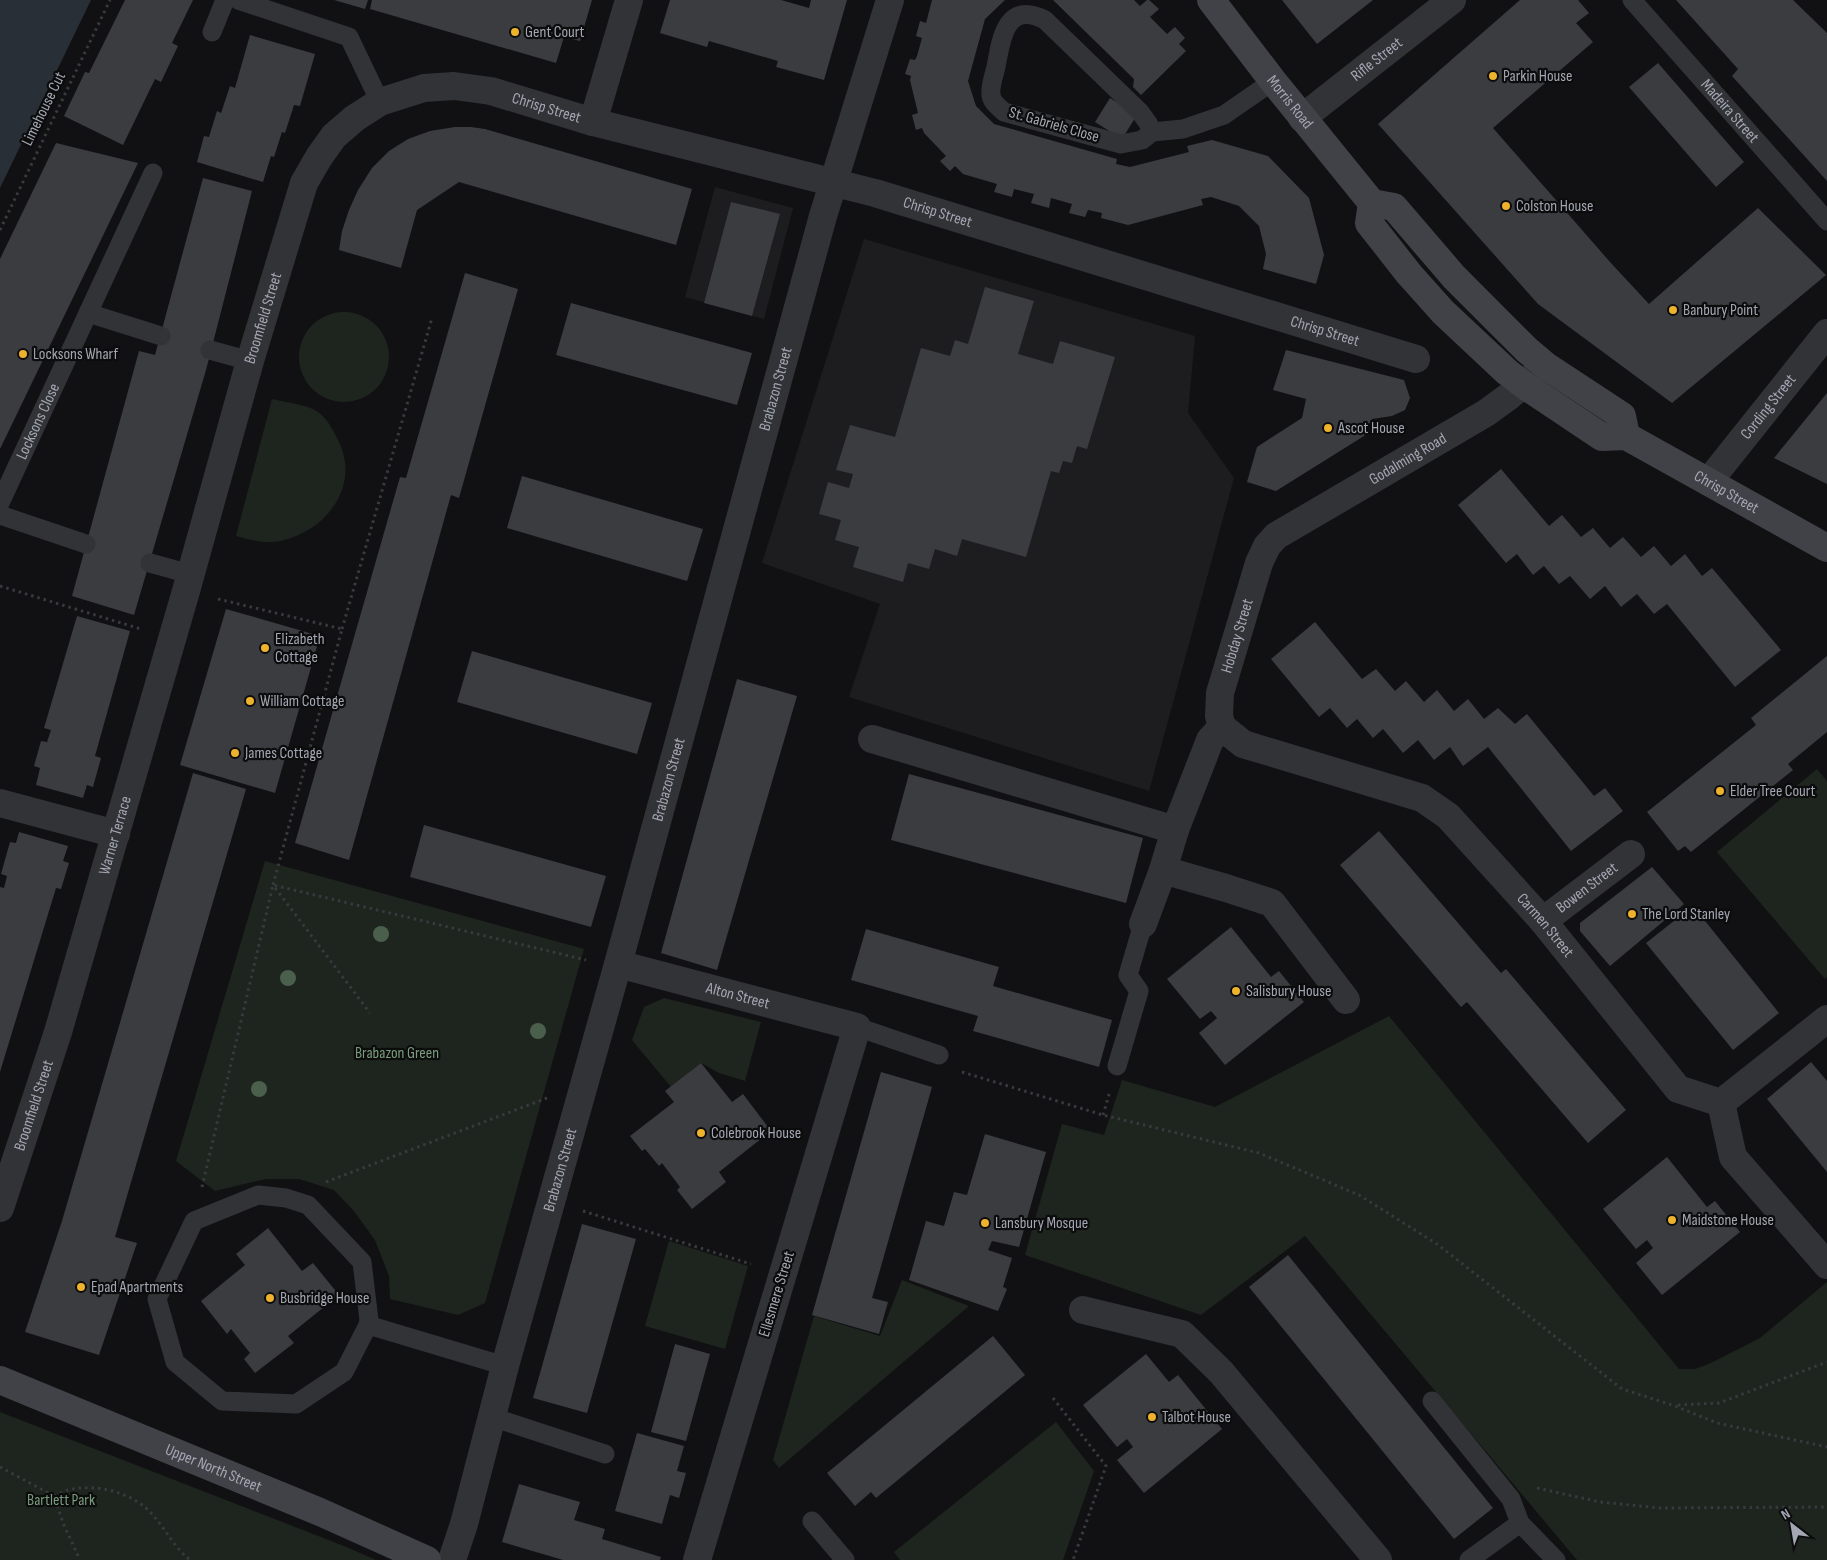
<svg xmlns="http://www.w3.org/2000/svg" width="1827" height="1560" font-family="'Sofia Sans Condensed',sans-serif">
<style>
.built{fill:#1d1d1f}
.green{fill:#1d251e}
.water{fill:#282f36}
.building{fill:#3b3c40}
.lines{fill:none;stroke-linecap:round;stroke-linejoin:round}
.path{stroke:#383a3e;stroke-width:3;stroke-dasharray:2.5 4;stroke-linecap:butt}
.lane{stroke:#323337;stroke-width:19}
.street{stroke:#323337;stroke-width:28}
.secondary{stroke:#404247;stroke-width:28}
.tree{fill:#4b5f4d}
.poi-dot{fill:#eeb32d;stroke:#0c0c0d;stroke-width:2}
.labels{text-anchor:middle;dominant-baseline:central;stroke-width:4.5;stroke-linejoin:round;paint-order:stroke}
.poi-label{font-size:16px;fill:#a3a7b3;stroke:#0c0c0d;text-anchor:start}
.street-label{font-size:16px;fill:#a3a7b3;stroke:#0c0c0d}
.park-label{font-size:16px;fill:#7a9e7d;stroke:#0c0c0d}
</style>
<rect width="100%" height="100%" fill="#111113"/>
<g class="built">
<path d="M715 187 793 208 764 319 685 297Z"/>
<path d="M864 239 1195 336 1188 413 1234 478 1149 791 849 697 880 604 762 563Z"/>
</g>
<g class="green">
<circle cx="344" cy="357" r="45"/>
<path d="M272 399C285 402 301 404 313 409 325 415 331 426 337 438 362 484 328 530 281 541 266 544 250 540 236 536Z"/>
<path d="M1817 769 1827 781V977L1825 979 1717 852Z"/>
<path d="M265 861 584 949 485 1303 458 1315 390 1299 389 1276 375 1240 353 1210 334 1190 299 1179H266L215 1191 176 1161Z"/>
<path d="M664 998 761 1022 745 1081 719 1073 701 1063 671 1087 632 1040 644 1007Z"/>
<path d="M1389 1016 1679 1369H1695L1711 1363 1760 1338 1827 1282V1560H1577L1305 1236 1201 1315 1025 1255 1062 1124 1104 1135 1122 1080 1215 1107Z"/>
<path d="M669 1241 748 1266 725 1349 645 1326Z"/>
<path d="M902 1280 969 1306 779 1468 773 1460 814 1316 880 1336Z"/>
<path d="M0 1412 344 1546 376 1560H0Z"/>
<path d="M1056 1422 1094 1471 1063 1560H900L894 1552Z"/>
</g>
<path class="water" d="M0 0H91L0 188Z"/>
<g class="building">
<path d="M125 0H193L172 43 178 46 161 82 155 79 123 145 64 116 85 72 89 73Z"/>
<path d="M334 0H368L365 9Z"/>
<path d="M372 0H592L580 41 564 37 556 63 370 9Z"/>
<path d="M670 0H781L809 8 811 0H847L824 80 776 67 778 61 709 41 707 47 660 33Z"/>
<path d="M932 0H1005L985 19 968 81 976 106 994 124 1117 159 1116 164 1130 167 1189 152 1187 146 1212 140 1268 156 1309 198 1324 255 1316 284 1263 269 1266 254 1259 226 1239 206 1211 197 1201 199 1203 205 1128 225 1101 218 1102 213 1088 210 1085 217 1069 213 1072 204 1051 198 1049 208 1031 203 1034 194 1014 189 1012 197 994 192 997 184 963 174 955 166 950 171 940 161 946 156 924 133 922 128 916 130 912 115 918 113 910 80 911 76 905 74 910 59 915 60 917 56 922 38 916 36 920 21 926 23Z"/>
<path d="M1053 0H1134L1140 6 1147 0H1149L1159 9 1150 17 1167 34 1175 27 1185 38 1179 44 1186 51 1141 95 1133 87 1134 79Z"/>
<path d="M1282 0H1373L1317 44Z"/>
<path d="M1520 0H1578L1589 13 1576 23 1593 42 1493 128 1610 262 1649 304 1758 208 1826 275 1672 403 1538 304 1378 124Z"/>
<path d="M1676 0H1793L1827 33V181L1732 76 1738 69Z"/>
<path d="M250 35 315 54 300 106 294 105 285 133 282 132 274 157 271 156 263 182 197 162 204 136 209 137 217 111 221 113 230 86 235 88Z"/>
<path d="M1658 63 1744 162 1716 187 1629 87Z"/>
<path d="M1110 98 1137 115 1122 139 1095 122Z"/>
<path d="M455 127H471L485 129 692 189 676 245 459 182 417 210 401 268 339 250 342 231 349 210 358 190 372 168 389 151 408 139 430 131Z"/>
<path d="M56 143 138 163 0 449V259Z"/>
<path d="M203 178 252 191 206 370 134 615 72 596 139 351 155 355Z"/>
<path d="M731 202 780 214 752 316 704 303Z"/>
<path d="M465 273 518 289 459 498 451 495 349 860 295 843 400 477 406 478Z"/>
<path d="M985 287 1034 301 1018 354 1053 364 1060 341 1115 357 1087 449 1077 446 1072 463 1063 461 1059 473 1051 471 1026 557 962 539 957 556 935 549 929 569 908 563 903 582 853 567 859 547 835 540 841 520 819 514 828 482 849 488 853 474 836 470 850 425 895 437 921 348 950 356 955 340 968 344Z"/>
<path d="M571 303 752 353 737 405 556 355Z"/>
<path d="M1286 350 1404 380 1410 398 1405 410 1392 416 1372 419 1364 436 1276 491 1247 482 1257 447 1302 418 1306 399 1273 390Z"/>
<path d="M1827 393V484L1774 458Z"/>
<path d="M1501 469 1549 526 1562 515 1581 537 1593 528 1610 548 1623 537 1641 557 1654 546 1671 566 1685 554 1702 576 1712 568 1781 650 1735 687 1667 604 1654 614 1637 594 1621 607 1605 586 1590 599 1570 576 1559 584 1544 566 1533 575 1517 554 1506 563 1458 505Z"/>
<path d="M522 476 703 529 687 581 507 528Z"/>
<path d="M226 609 320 636 275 793 180 765Z"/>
<path d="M77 616 130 631 95 756 101 758 93 787 87 785 83 798 36 785 40 768 34 766 41 741 47 742 51 730 44 728Z"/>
<path d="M1315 622 1362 679 1376 669 1395 691 1406 681 1424 702 1437 690 1454 711 1468 699 1484 719 1498 708 1515 724 1527 714 1594 796 1605 788 1623 811 1571 851 1488 747 1463 766 1450 747 1434 760 1418 740 1403 753 1383 729 1373 738 1357 719 1347 728 1330 708 1319 717 1271 659Z"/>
<path d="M472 651 652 703 637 754 457 702Z"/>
<path d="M1827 656V732L1788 764 1793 770 1691 852 1685 846 1678 851 1647 812 1756 725 1751 718Z"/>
<path d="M737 679 797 696 717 970 661 953Z"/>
<path d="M193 773 246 789 115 1237 137 1243 99 1355 25 1332 62 1221Z"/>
<path d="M909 774 1143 838 1126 903 891 840Z"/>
<path d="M424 825 606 876 591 927 410 877Z"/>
<path d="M1379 831 1501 973 1506 969 1626 1110 1588 1143 1467 1002 1461 1007 1340 865Z"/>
<path d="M19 832 68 846 63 861 69 863 61 889 56 888 0 1072V887L4 888 7 876 1 874 10 842 16 843Z"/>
<path d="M1652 867 1684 904 1610 966 1580 931V923Z"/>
<path d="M1693 906 1779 1013 1733 1050 1646 943Z"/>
<path d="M1231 927 1271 977 1279 971 1304 1002 1225 1065 1199 1033 1217 1018 1211 1011 1200 1019 1167 979Z"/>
<path d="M866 929 999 967 993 986 1112 1020 1099 1067 973 1031 978 1016 851 980Z"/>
<path d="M1811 1062 1827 1081V1172L1767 1099Z"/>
<path d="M701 1063 732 1102 743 1094 771 1131 719 1172 726 1182 692 1209 677 1190 680 1187 662 1163 659 1166 645 1149 642 1151 630 1136 674 1102 665 1091Z"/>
<path d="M881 1072 932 1087 872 1298 888 1302 879 1334 812 1315Z"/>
<path d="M985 1134 1046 1152 1019 1247 992 1241 988 1250 1012 1258 1003 1287 1007 1289 998 1311 909 1280 926 1221 944 1226 954 1192 967 1195Z"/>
<path d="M1667 1157 1707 1207 1715 1201 1740 1232 1662 1295 1636 1263 1653 1248 1647 1240 1636 1249 1603 1209Z"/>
<path d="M582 1224 636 1239 587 1413 533 1398Z"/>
<path d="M268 1228 302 1271 313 1263 339 1295 288 1336 294 1343 255 1373 244 1359 250 1353 231 1329 227 1334 201 1301 245 1265 236 1254Z"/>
<path d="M1288 1255 1493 1508 1454 1539 1249 1287Z"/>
<path d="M993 1336 1025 1375 876 1498 871 1492 855 1506 827 1473Z"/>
<path d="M675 1344 710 1354 686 1441 651 1432Z"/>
<path d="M1146 1354 1169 1382 1178 1375 1222 1429 1144 1493 1117 1460 1133 1447 1127 1439 1117 1447 1083 1405Z"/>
<path d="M637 1433 684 1446 677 1471 686 1473 679 1498 670 1495 662 1524 615 1511Z"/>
<path d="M519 1484 580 1502 574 1520 605 1529 602 1539 661 1557 660 1560H563L502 1542Z"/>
</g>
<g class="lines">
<g class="path">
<path d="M0 230 110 0"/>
<path d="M0 586 141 629"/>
<path d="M218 599 342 629 273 885 370 1013"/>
<path d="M342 629 432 318"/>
<path d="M962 1072 1103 1115 1259 1153 1359 1195 1437 1244 1622 1389 1675 1406 1717 1423 1827 1447"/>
<path d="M1103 1115 1110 1091"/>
<path d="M326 1182 547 1098"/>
<path d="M202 1187 273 885 586 960"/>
<path d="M583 1211 751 1264"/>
<path d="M1053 1398 1106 1466 1073 1560"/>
<path d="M1678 1405 1719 1403 1827 1362"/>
<path d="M0 1467 54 1496 63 1523 80 1560"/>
<path d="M1537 1488 1600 1502 1660 1508 1827 1507"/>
<path d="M54 1496C59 1494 64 1491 68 1490 95 1483 132 1492 151 1513 166 1529 172 1545 190 1560"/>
</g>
<g class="lane">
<path d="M238 0 349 37 380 102"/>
<path id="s1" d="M1632 0 1827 221"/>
<path d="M212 32 225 0"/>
<path d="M1152 132 1142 140 1121 144 1004 112C999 107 991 102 991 94 990 86 994 75 996 67 1001 39 1006 0 1045 20L1140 112 1148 123 1152 132 1183 129 1224 115 1273 81"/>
<path d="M88 313 161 336"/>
<path d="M210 350 250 361"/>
<path id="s2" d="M0 503 153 173"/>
<path d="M0 515 86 544"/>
<path d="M150 563 190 574"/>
<path d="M857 1027 939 1055"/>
<path d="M1117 1066 1139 991 1128 975 1143 924"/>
<path d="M368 1325 344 1372 296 1404 222 1401 175 1362 157 1299 194 1221 258 1195 286 1198 308 1205 362 1262 369 1320 368 1325 505 1366"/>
<path d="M1432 1401 1511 1499 1520 1523 1556 1560"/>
<path d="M492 1417 605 1454"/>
<path d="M812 1521 845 1560"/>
<path d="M1469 1560 1520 1523"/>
</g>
<g class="street">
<path id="s3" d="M1302 118 1452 0"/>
<path d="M593 122 629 0"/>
<path id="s4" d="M1709 481 1827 333"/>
<path id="s5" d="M1222 727 1243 744 1422 798 1448 816 1543 921 1678 1089 1721 1103"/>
<path id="s6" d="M1222 727 1219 716 1220 693 1259 563 1267 546 1276 536 1486 413 1508 397 1541 370"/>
<path d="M872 739 1175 830"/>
<path d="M0 803 116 834"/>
<path d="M1163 870 1226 888 1272 903 1346 1000"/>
<path id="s7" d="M1543 921 1631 854"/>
<path d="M1143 924 1163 870 1175 830 1210 740 1222 727"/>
<path id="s8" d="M618 964 857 1027 697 1560"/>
<path d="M1721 1103 1733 1157 1827 1265"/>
<path d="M1721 1103 1827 1019"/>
<path id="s9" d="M0 1208 58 1032 186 591 250 361 304 183 319 157 334 136 355 118 380 102 424 88 454 86 491 91 593 122 875 193 1416 359"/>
<path d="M1083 1310 1182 1334 1221 1372 1378 1560"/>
<path id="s10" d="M452 1560 464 1524 505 1366 618 964 823 216 890 0"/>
</g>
<g class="secondary">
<path id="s11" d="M1211 0 1273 81 1372 203 1394 207 1454 277 1527 350 1546 366 1622 416 1626 436"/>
<path id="s12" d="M1372 203 1369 223 1409 274 1443 312 1507 372 1524 385 1602 437 1626 436 1827 548"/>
<path id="s13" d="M0 1380 320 1512 427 1560"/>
</g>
</g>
<g class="tree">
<circle cx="381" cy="934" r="8"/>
<circle cx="288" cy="978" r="8"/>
<circle cx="538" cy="1031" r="8"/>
<circle cx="259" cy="1089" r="8"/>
</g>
<g class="poi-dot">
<circle cx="515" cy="32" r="5"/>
<circle cx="1493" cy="76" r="5"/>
<circle cx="1506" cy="206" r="5"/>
<circle cx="1673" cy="310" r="5"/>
<circle cx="23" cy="354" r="5"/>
<circle cx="1328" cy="428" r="5"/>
<circle cx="265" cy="648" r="5"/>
<circle cx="250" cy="701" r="5"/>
<circle cx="235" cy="753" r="5"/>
<circle cx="1720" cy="791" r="5"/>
<circle cx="1632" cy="914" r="5"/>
<circle cx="1236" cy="991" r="5"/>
<circle cx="701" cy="1133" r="5"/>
<circle cx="1672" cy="1220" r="5"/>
<circle cx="985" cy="1223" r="5"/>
<circle cx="81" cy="1287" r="5"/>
<circle cx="270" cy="1298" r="5"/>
<circle cx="1152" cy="1417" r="5"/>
</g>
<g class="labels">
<g class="poi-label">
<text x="525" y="32">Gent Court</text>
<text x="1503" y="76">Parkin House</text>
<text x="1516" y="206">Colston House</text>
<text x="1683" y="310">Banbury Point</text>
<text x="33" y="354">Locksons Wharf</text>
<text x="1338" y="428">Ascot House</text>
<text x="275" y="639">Elizabeth<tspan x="275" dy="18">Cottage</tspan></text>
<text x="260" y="701">William Cottage</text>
<text x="245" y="753">James Cottage</text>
<text x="1730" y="791">Elder Tree Court</text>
<text x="1642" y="914">The Lord Stanley</text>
<text x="1246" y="991">Salisbury House</text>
<text x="711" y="1133">Colebrook House</text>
<text x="1682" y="1220">Maidstone House</text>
<text x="995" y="1223">Lansbury Mosque</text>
<text x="91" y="1287">Epad Apartments</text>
<text x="280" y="1298">Busbridge House</text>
<text x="1162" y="1417">Talbot House</text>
</g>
<g class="street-label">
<text stroke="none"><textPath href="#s3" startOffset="95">Rifle Street</textPath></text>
<text stroke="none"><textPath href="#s11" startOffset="129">Morris Road</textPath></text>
<text stroke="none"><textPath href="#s9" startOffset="1354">Chrisp Street</textPath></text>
<text transform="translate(44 109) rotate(-64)">Limehouse Cut</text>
<text stroke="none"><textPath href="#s1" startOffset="148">Madeira Street</textPath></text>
<text transform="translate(1054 125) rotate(16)">St. Gabriels Close</text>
<text stroke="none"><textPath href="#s9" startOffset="1759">Chrisp Street</textPath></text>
<text stroke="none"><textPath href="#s9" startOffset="928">Broomfield Street</textPath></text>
<text stroke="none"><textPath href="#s9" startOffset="2164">Chrisp Street</textPath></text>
<text stroke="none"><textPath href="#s10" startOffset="1215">Brabazon Street</textPath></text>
<text stroke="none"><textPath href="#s4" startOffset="95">Cording Street</textPath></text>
<text stroke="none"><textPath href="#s2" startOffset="90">Locksons Close</textPath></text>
<text stroke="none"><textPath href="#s6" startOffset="355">Godalming Road</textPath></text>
<text stroke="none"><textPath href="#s12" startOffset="478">Chrisp Street</textPath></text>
<text stroke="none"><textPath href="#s6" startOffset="94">Hobday Street</textPath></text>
<text stroke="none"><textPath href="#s10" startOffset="810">Brabazon Street</textPath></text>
<text stroke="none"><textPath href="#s9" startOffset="390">Warner Terrace</textPath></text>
<text stroke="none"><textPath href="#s7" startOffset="55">Bowen Street</textPath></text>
<text stroke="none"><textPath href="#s5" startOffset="392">Carmen Street</textPath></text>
<text stroke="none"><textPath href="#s8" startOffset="124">Alton Street</textPath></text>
<text stroke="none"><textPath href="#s9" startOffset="108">Broomfield Street</textPath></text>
<text stroke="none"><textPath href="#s10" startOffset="405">Brabazon Street</textPath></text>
<text transform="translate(777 1294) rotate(-73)">Ellesmere Street</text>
<text stroke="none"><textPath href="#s13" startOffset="231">Upper North Street</textPath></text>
</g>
<g class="park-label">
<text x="397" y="1053">Brabazon Green</text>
<text x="61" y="1500">Bartlett Park</text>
</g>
</g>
<g transform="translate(1792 1525) rotate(329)" stroke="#0c0c0d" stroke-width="4" paint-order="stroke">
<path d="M0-4L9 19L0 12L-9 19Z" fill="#a3a7b3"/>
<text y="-8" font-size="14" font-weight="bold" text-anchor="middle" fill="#a3a7b3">N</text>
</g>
</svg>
